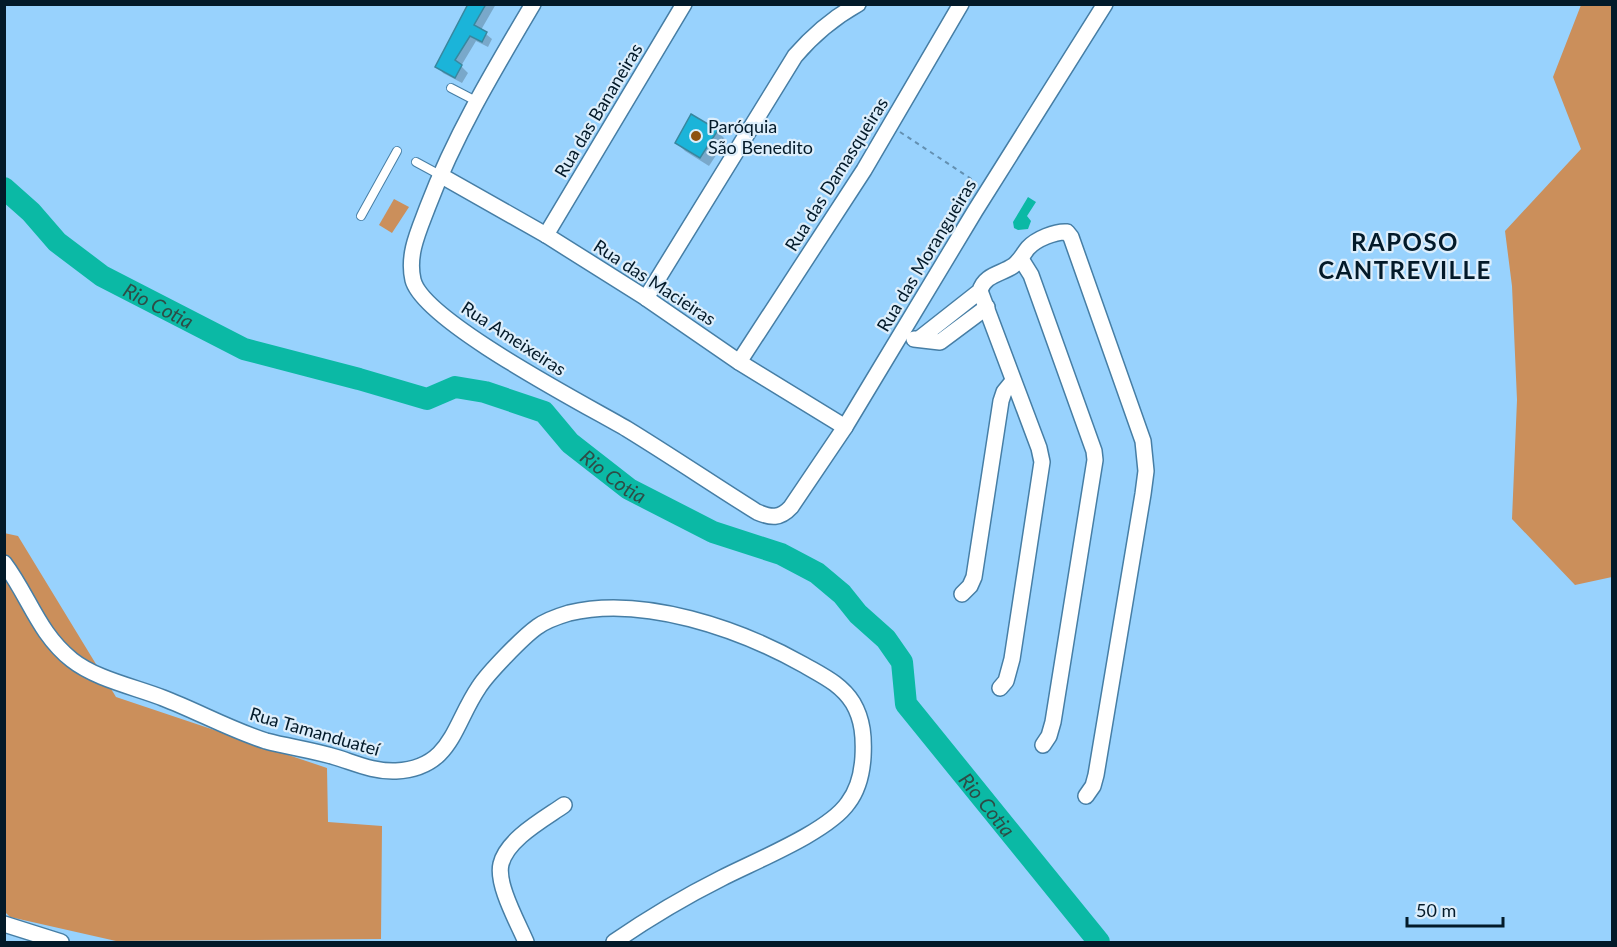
<svg xmlns="http://www.w3.org/2000/svg" width="1617" height="947" font-family="Lato,sans-serif">
<style>
.green{fill:#cb8f5b}
.water{fill:#0bb9a5}
.shadow{fill:#0003}
.lines{fill:none;stroke-linecap:round;stroke-linejoin:round}
.river{stroke:#0bb9a5;stroke-width:22}
.building{fill:#1bb4d9;stroke:#38879f;stroke-width:1.5}
.service-casing{stroke:#467ea5;stroke-width:10}
.minor-casing{stroke:#467ea5;stroke-width:18}
.path{stroke:#6390b1;stroke-width:2;stroke-dasharray:4.5 4.5;stroke-linecap:butt}
.service{stroke:#fff;stroke-width:8}
.minor{stroke:#fff;stroke-width:15}
.poi-dot{fill:#8e5212;stroke:#ddeefb;stroke-width:2}
.labels{text-anchor:middle;dominant-baseline:central;stroke-width:4.5;stroke-linejoin:round;paint-order:stroke}
.street-label{font-size:18px;fill:#031a29;stroke:#ddeefb}
.poi-label{font-size:18px;fill:#031a29;stroke:#ddeefb;text-anchor:start}
.water-label{font-size:20px;font-style:italic;fill:#2e4c46;stroke:#ddeefb}
.district-label{font-size:24px;font-weight:bold;letter-spacing:1.5px;fill:#031a29;stroke:#ddeefb}
</style>
<rect width="100%" height="100%" fill="#98d2fd"/>
<g class="green">
<path d="M1581 5H1612V577L1575 585 1512 519 1517 400 1512 286 1505 231 1581 149 1553 77Z"/>
<path d="M394 199 409 207 392 233 379 225Z"/>
<path d="M4 533 18 536 116 697 327 768 328 822 382 826 381 939 116 941 10 917 5 912Z"/>
</g>
<path class="water" d="M1028 197 1036 202 1027 216 1031 221 1028 229 1018 230 1014 228 1013 222Z"/>
<g class="shadow">
<path d="M470 4H496L481 30 492 39 488 47 476 41 461 66 468 73 462 83 443 73 437 66Z"/>
<path d="M717 131 726 140 709 166 685 151 677 143Z"/>
</g>
<g class="lines">
<path class="river" id="s1" d="M4 188 31 212 57 242 102 276 244 349 359 379 427 399 455 387 485 392 544 412 570 443 629 489 713 532 781 554 817 573 842 594 858 614 886 639 902 662 906 704 1099 942"/>
</g>
<g class="building">
<path d="M468 4H486L474 25 487 32 482 42 470 36 455 60 462 65 455 78 435 67Z"/>
<path d="M691 114 718 130 700 158 675 143Z"/>
</g>
<g class="lines">
<defs>
<g id="service">
<path d="M451 88 476 101"/>
<path d="M416 162 440 175"/>
<path d="M361 216 397 151"/>
</g>
<g id="minor">
<path d="M533 4C494 70 455 135 428 206 419 230 407 254 413 280 423 321 586 405 627 429 671 456 714 485 757 512 771 518 780 519 791 507L845 427 975 211 1105 4"/>
<path d="M440 175 546 235 646 298 739 362 845 427"/>
<path d="M546 235 684 4"/>
<path d="M1021 259 1031 275 1094 451 1095 460 1053 722 1049 736 1043 745"/>
<path d="M980 291 1039 448 1042 462 1012 659 1006 681 1000 688"/>
<path d="M646 298 795 56C814 34 833 18 858 4"/>
<path d="M914 339 940 342 987 307"/>
<path d="M919 339 980 291C984 275 1001 274 1013 266 1020 261 1023 254 1028 248 1036 239 1056 231 1067 232L1071 237 1143 441 1146 471 1143 494 1096 775 1093 786 1086 796"/>
<path d="M739 362 864 170 961 4"/>
<path d="M4 563C29 596 38 633 72 660 96 679 135 687 163 698 197 711 231 730 266 741 289 747 312 750 335 757 355 763 374 772 396 771 452 768 453 725 479 687 488 673 523 637 537 627 545 621 559 616 569 613 643 595 740 629 804 665 823 676 841 684 853 703 863 720 864 738 863 757 862 773 858 790 848 803 828 832 755 861 722 878 684 897 649 918 614 942"/>
<path d="M962 594 970 586 974 577 1001 401 1004 392 1013 381"/>
<path d="M4 924 61 942"/>
<path d="M526 942C518 923 496 884 501 864 507 839 544 819 564 805"/>
</g>
</defs>
<use href="#service" class="service-casing"/>
<use href="#minor" class="minor-casing"/>
<path class="path" d="M900 132 976 182"/>
<use href="#service" class="service"/>
<use href="#minor" class="minor"/>
</g>
<circle class="poi-dot" cx="696" cy="136" r="6"/>
<g class="labels">
<g class="street-label">
<text transform="translate(598 110) rotate(-59)">Rua das Bananeiras</text>
<text transform="translate(836 174) rotate(-58)">Rua das Damasqueiras</text>
<text transform="translate(926 255) rotate(-59)">Rua das Morangueiras</text>
<text transform="translate(655 282) rotate(33)">Rua das Macieiras</text>
<text transform="translate(514 338) rotate(33)">Rua Ameixeiras</text>
<text transform="translate(315 731) rotate(16)">Rua Tamanduateí</text>
</g>
<g class="poi-label">
<text x="708" y="126">Paróquia<tspan x="708" dy="21">São Benedito</tspan></text>
</g>
<g class="water-label">
<text stroke="none"><textPath href="#s1" startOffset="196">Rio Cotia</textPath></text>
<text stroke="none"><textPath href="#s1" startOffset="700">Rio Cotia</textPath></text>
<text stroke="none"><textPath href="#s1" startOffset="1222">Rio Cotia</textPath></text>
</g>
<g class="district-label">
<text x="1405" y="241">RAPOSO<tspan x="1405" dy="28">CANTREVILLE</tspan></text>
</g>
</g>
<rect width="1617" height="947" fill="none" stroke="#031a29" stroke-width="12"/>
<path d="M1407 917v9h96v-9" fill="none" stroke="#031a29" stroke-width="3"/>
<text x="1416" y="917" font-size="18" fill="#031a29" stroke="#ddeefb" stroke-width="4.5" paint-order="stroke">50 m</text>
</svg>
